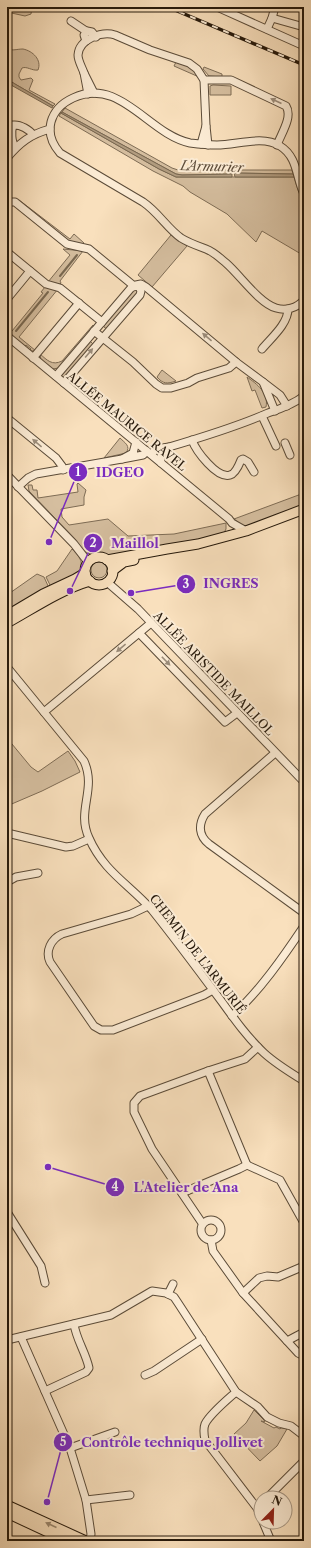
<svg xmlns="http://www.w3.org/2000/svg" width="311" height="1548" font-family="'Libre Caslon Text',serif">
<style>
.green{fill:#d5be9f;stroke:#7e6c55}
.water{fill:#b19c80;stroke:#796851}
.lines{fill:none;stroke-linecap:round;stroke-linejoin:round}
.stream{stroke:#796851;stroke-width:2}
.minor-casing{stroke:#5b4b38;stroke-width:9}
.major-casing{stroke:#26190b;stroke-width:11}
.minor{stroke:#fbebd4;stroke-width:7}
.major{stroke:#f9e0bd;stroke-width:9}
.rail-casing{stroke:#26190b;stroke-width:3.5}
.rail{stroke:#fbebd4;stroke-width:2;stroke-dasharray:6;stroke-linecap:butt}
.oneway{fill:#9b8c7a}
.oneway2{fill:#9a866d}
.labels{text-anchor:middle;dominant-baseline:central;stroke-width:4;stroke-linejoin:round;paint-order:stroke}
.street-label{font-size:12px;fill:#26190b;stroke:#fbebd4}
.water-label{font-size:13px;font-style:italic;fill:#5e4d3a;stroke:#fbebd4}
.leader{fill:none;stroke:#7b2cbf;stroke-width:1.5}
.callout-dot{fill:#7b2cbf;stroke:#fbebd4;stroke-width:1.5}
.mark-label{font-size:12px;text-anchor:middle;font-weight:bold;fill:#fff}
.callout-label{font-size:13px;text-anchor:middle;font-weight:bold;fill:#7b2cbf;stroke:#fbebd4;stroke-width:4;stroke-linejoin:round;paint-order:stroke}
</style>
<rect width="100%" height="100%" fill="#f9e0bd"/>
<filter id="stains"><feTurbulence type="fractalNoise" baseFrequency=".005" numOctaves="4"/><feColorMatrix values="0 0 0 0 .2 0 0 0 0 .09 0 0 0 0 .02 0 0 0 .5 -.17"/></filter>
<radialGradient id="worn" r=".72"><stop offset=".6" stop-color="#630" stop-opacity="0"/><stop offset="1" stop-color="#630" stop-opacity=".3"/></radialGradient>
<g class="green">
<path d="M7 7H32L31 14 25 16 7 12Z"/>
<path d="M7 49C13 51 17 49 23 49 33 51 42 60 38 70 32 71 27 66 22 68L19 74V77L21 80 31 78 33 80 29 90 55 104 53 106 15 84 7 79V63L8 62Z"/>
<path d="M176 62 193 68 199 77 174 66Z"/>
<path d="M204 67 222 74V77L209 76 203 69Z"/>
<path d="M213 85 231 86V95H210V86Z"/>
<path d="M65 108 172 168 178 170H232V174L182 175 176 174 62 112Z"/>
<path d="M61 113 159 169 176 177H294L298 190 304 201V238L301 254 262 231 256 242 227 214 190 192 183 186 153 171 59 116Z"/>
<path d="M234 170H292L293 174 234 173Z"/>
<path d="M19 200 70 239 74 234 84 243 82 245 68 243 18 201Z"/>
<path d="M171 235 187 246 152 287 138 275Z"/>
<path d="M63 249 83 251 60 281 61 283 60 284 48 282 70 255Z"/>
<path d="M45 287 58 289 19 337 36 351H32L30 350 31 349 26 345 24 347 7 333V327L12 331 43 293 41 292Z"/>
<path d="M135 288 140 292 108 329 105 328 103 325Z"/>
<path d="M93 325 95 327 59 368 52 369 41 361 40 354C47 360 52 366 62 361Z"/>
<path d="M90 341 93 344 65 377H61L62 373Z"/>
<path d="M162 370 176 381C167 384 163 384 157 377Z"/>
<path d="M247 377C257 384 269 393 266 407L262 408 255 390 252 391Z"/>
<path d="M120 438C125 443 131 446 126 453L104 458Z"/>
<path d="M78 483 86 490 84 497V505L61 509 62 517 69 525 108 519 128 536 174 534 226 523V529L223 535 219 537 110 556C105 555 90 554 87 553 82 550 78 545 74 541L76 540 29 491 28 485H32L33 490H37L38 498 78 492 77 484Z"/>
<path d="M304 493V507L249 527 243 526 234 519Z"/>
<path d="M72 549C80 557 85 563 78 574L51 587 46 577 57 571Z"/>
<circle cx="99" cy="570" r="8"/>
<path d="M37 574 44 577 49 588 7 613V595Z"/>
<path d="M7 738 31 767 38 772 68 751 75 761 80 772 42 791 7 806Z"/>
<path d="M254 1410 264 1420 265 1422 261 1421 274 1428 276 1427 280 1429 281 1428 287 1429 277 1446 260 1461 234 1434 246 1423Z"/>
</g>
<g class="water">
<path d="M7 79 15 84 53 106 52 108 11 85 7 82Z"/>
<path d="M62 112 176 174 182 175 232 174V177H176L159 169 61 113Z"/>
<path d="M234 173 291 174H293L294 177H235Z"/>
</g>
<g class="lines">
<g class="stream">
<path d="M60 276 77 255"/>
<path d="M16 331 48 292"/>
</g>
<defs>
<g id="minor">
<path d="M217 7 304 46"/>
<path d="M272 18 304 27"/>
<path d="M71 21 86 31"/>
<path d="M267 29 272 18 275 7"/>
<path d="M86 41 84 35 87 31 92 32 96 37"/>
<path d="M84 73C82 67 78 61 78 55 79 39 102 31 115 35L150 50 189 63 197 69 204 80 206 126"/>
<path d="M204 80H231L286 106C293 117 281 134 277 145"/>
<path d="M88 94 84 73 94 93"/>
<path d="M201 144 206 126 208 145"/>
<path d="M16 147C11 143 11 131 13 125 20 124 30 130 33 135"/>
<path d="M7 158C19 143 31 134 50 129"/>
<path d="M304 194C296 178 298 157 280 146 262 135 237 145 217 145 208 145 198 144 190 143 148 134 120 76 73 98 62 103 54 111 51 122 48 134 53 145 60 153L143 202C158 212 167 228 181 238 189 243 198 246 206 249 214 252 220 258 226 263 240 275 259 303 276 308 286 311 297 308 304 300"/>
<path d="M7 202H15L67 244 89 249 134 286"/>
<path d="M7 252 46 284 60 288 102 322"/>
<path d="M136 285 141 284 146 287 236 362"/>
<path d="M7 299 30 271"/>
<path d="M94 331 133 362 156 384 162 388H171L188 383 197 378 229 368 236 362 263 382"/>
<path d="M7 336 229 519 232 523 246 531"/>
<path d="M262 349C271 338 288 324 288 309"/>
<path d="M33 358 79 303"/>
<path d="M56 376 131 288 135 286 139 287 141 291 140 295 64 383"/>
<path d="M275 411 263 382 280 395 287 406"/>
<path d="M262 416 276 446"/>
<path d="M7 418 56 458 62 466 63 470"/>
<path d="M192 440C196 451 217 479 230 475 235 474 239 465 241 460L243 459 248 462 254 472"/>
<path d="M136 442 133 453 122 459 143 455 147 451"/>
<path d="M285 443 290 455"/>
<path d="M169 447C203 437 236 427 268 413 280 409 294 404 304 396"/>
<path d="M151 454 156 449 169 447C163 451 159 455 161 463"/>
<path d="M7 475 74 544 88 562"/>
<path d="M18 487 28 478 36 474 122 459"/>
<path d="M107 582 138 609 304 782"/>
<path d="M139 633 225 722 237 713"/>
<path d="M7 667 84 761C97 790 76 810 89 838 104 872 129 884 152 910 176 940 199 971 222 1002 235 1020 248 1038 264 1053 276 1064 291 1073 304 1081"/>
<path d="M44 712 151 623"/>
<path d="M275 753 205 814C198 825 199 836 209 844L304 913"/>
<path d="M7 833 66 847 73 846 89 839"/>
<path d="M7 882 16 877 38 873"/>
<path d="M148 906 131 914 62 934C51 939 45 951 50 962L94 1026 101 1030H113L204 995 213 990"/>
<path d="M232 1016C259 992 284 956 304 926"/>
<path d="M208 1071 247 1165"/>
<path d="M247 1165 280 1180 304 1223"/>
<path d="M182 1193 239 1169 247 1165"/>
<path d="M7 1212 41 1266 45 1283"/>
<circle cx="211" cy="1230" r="10"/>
<path d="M202 1223 152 1149 134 1112V1103L140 1096 208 1071 245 1059 258 1047"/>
<path d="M211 1240 213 1251 243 1293"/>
<path d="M304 1266 278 1277 267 1276 259 1278 243 1293 287 1341 304 1332"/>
<path d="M168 1294 173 1284"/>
<path d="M21 1337 70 1448 86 1500 91 1534 90 1541"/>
<path d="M7 1340 111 1315 152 1291 166 1293 174 1297 178 1303 236 1392 258 1407 267 1417 279 1423 291 1426 304 1436"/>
<path d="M287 1341 298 1353 304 1356"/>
<path d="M145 1375 154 1371 202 1339"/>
<path d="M45 1391 86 1372 89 1368C86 1353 76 1339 74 1324"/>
<path d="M236 1392C227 1400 210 1414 205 1424 203 1429 204 1435 205 1440L257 1508 261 1517"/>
<path d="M70 1448 115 1432"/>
<path d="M267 1498 304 1461"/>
<path d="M86 1500 130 1495"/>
<path d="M263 1522 271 1541"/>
</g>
<g id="major">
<circle cx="99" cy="571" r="14"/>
<path d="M107 560 167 549 198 544 246 531 304 509"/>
<path d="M112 571 124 562 134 560"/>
<path d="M11 613 43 594 75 579 85 573"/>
<path d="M7 623C34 608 60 590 90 581"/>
<path d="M7 1505 86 1541"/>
<path d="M7 1513 67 1541"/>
</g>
</defs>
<use href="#minor" class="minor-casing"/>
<use href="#major" class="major-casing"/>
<use href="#minor" class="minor"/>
<use href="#major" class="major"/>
<defs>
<path id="rail" d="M168 7 304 65"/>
</defs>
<use href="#rail" class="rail-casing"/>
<use href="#rail" class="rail"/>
</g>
<defs><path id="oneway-solid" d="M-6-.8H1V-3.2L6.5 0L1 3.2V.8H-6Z"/></defs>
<g class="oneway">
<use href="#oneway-solid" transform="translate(276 101) rotate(-156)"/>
<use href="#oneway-solid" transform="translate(207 337) rotate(-140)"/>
<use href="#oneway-solid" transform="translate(89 353) rotate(-50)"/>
<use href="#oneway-solid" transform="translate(37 443) rotate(-140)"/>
<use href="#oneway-solid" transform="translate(121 648) rotate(140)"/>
<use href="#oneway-solid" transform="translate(166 661) rotate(46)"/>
</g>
<use class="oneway2" href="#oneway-solid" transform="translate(51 1525) rotate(-156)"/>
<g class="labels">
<g class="street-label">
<text transform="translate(127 421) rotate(39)">ALLÉE MAURICE RAVEL</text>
<text transform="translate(214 673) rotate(46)">ALLÉE ARISTIDE MAILLOL</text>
<text transform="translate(198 954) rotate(52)">CHEMIN DE L'ARMURIÉ</text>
</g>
<g class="water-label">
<text transform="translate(212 166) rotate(2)">L'Armurier</text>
</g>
</g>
<path class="leader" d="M49 542L78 472M70 591L93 543M131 593L186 584M48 1167L115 1187M47 1502L63 1442"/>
<g class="callout-dot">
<circle cx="49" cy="542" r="4"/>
<circle cx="70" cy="591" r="4"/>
<circle cx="131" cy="593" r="4"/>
<circle cx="48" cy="1167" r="4"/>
<circle cx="47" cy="1502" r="4"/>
<circle cx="78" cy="472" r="10"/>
<circle cx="93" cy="543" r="10"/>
<circle cx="186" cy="584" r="10"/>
<circle cx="115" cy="1187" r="10"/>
<circle cx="63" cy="1442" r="10"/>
</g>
<g class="mark-label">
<text x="78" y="476">1</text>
<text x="93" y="547">2</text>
<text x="186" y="588">3</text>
<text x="115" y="1191">4</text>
<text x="63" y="1446">5</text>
</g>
<g class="callout-label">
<text x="120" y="477">IDGEO</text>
<text x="135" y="548">Maillol</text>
<text x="231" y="588">INGRES</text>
<text x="186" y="1192">L'Atelier de Ana</text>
<text x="172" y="1447">Contrôle technique Jollivet</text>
</g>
<rect width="311" height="1548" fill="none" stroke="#f9e0bd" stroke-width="24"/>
<rect x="8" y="8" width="295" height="1532" fill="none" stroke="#26190b" stroke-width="2"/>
<rect x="12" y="12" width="287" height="1524" fill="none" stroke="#26190b"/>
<g transform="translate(273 1510) rotate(23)"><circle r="19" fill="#fbebd4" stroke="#a69784"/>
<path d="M0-3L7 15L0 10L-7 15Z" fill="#8f2418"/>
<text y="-6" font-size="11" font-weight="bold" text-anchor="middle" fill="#26190b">N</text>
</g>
<rect width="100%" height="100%" filter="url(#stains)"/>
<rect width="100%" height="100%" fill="url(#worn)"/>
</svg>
